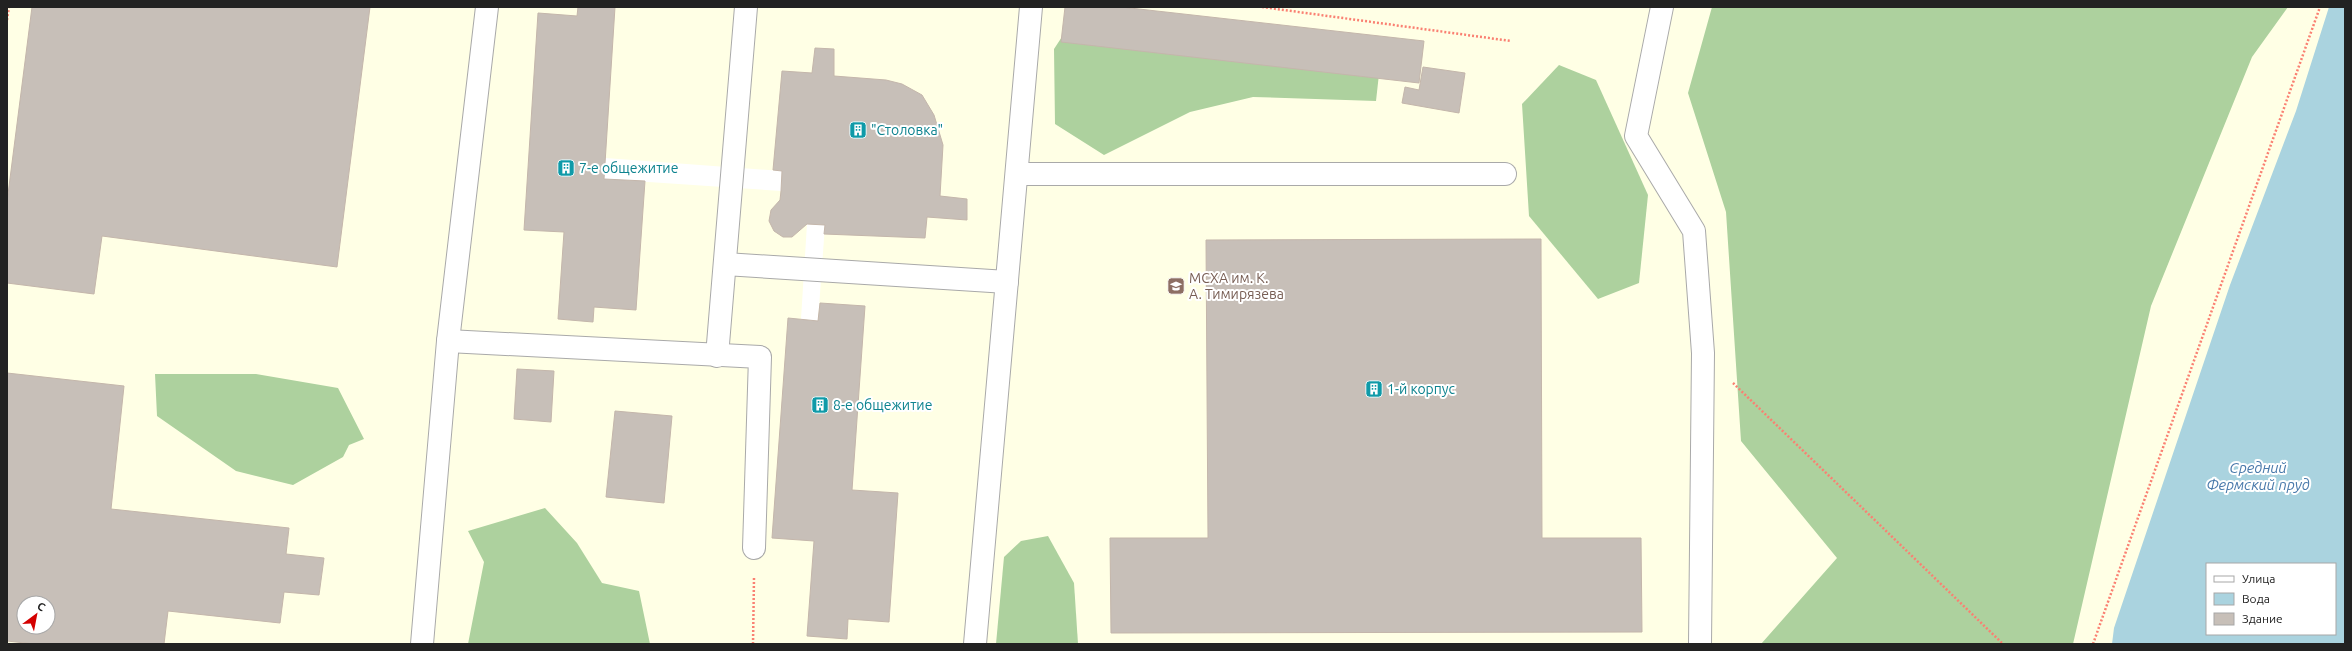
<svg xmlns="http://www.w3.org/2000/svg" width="2352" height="651" font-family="Ubuntu,sans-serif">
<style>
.education{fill:#ffffe5;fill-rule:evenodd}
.forest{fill:#add19e}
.water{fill:#aad3df;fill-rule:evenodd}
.pier{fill:#fff}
.building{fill:#c7bfb8;stroke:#c4b6ab;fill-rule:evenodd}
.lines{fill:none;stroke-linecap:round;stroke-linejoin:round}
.minor-casing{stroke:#a9a9a9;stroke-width:24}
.path{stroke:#fa8072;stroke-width:2.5;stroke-dasharray:2 2;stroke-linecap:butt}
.minor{stroke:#fff;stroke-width:22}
.labels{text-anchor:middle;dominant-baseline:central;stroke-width:4;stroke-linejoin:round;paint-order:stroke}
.culture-label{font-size:14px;fill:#0d838f;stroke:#fff;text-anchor:start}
.education-label{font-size:14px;fill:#785e54;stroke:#fff;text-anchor:start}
.water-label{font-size:15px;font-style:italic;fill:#4a7aab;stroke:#fff}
</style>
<rect width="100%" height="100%" fill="#f2efe9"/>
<path class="education" d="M7 7H2345V644H7ZM2207 564H2335V634H2207ZM24 603H48V627H24Z"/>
<g class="forest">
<path d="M1712 7H2288L2252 57 2151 306 2073 644H1761L1837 558 1741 441 1726 212 1688 93Z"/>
<path d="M1077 14 1379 74 1376 101 1253 97 1190 112 1104 155 1055 124 1054 49Z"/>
<path d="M1559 65 1596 80 1648 195 1639 283 1598 299 1529 216 1522 104Z"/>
<path d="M155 374H256L338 388 364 439 349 445 343 457 293 485 236 471 157 416Z"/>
<path d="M545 508 577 543 602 583 639 591 650 644H468L484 562 468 531Z"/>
<path d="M1048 536 1074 583 1078 644H996L1004 557 1021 541Z"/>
</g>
<path class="water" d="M2329 7H2345V644H2112L2114 628 2230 285 2296 111ZM2207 564H2335V634H2207Z"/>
<g class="pier">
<path d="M605 158 782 171 781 191 604 179Z"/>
<path d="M807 224 825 225 818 321 801 319Z"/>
</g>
<g class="building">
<path d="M32 7H370L337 267 102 236 94 294 7 283V202Z"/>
<path d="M578 7H615L604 179 645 181 636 310 594 307 593 322 558 319 564 232 524 230 538 13 577 16Z"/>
<path d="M1065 7H1121L1424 41 1419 83 1061 42Z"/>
<path d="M815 48 834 49V76L886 80 902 84 922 95 934 115 943 145 940 196 967 199V220L927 217 925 238 824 234 825 225 807 224 792 237H783L774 231 769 221 771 210 780 200 781 191 782 171 773 170 782 71 812 73Z"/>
<path d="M1423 67 1465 73 1459 113 1402 103 1405 87 1419 90Z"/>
<path d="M1541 239 1542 538H1641L1642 632 1111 633 1110 538H1208L1206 240Z"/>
<path d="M820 303 865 306 852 490 898 493 889 622 848 619 847 639 807 636 814 541 772 538 788 318 818 321Z"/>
<path d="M517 369 554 371 551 422 514 419Z"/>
<path d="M7 373 124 386 111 509 289 528 286 554 324 558 319 595 284 592 280 623 168 611 164 644H34L7 641ZM24 603H48V627H24Z"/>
<path d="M615 411 672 416 664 503 606 497Z"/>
</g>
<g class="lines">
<defs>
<g id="minor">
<path d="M1662 7 1636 136 1694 231 1703 353 1700 644"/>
<path d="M1017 174H1505"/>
<path d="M725 264 1007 282"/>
<path d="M448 341 760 357 754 548"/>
<path d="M717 356 746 7"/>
<path d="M422 644 448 341 487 7"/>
<path d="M975 644 1031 7"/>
</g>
</defs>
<use href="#minor" class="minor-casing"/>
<g class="path">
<path d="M1262 7 1511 41"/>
<path d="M7 20 9 7"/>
<path d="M1733 383 2003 644"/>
<path d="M753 644 754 578"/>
<path d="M2093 644 2320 7"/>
</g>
<use href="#minor" class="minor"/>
</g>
<defs>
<symbol id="building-square" viewBox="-11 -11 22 22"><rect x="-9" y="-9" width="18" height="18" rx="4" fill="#0f9aa8" stroke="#fff"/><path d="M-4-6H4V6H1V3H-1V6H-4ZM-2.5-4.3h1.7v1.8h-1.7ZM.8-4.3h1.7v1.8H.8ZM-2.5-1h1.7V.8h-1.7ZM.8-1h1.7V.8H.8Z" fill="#fff"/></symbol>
<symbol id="university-square" viewBox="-11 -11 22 22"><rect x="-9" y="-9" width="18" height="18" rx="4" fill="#8d6e63" stroke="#fff"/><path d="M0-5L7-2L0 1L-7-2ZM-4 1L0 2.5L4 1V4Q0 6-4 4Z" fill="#fff"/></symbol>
</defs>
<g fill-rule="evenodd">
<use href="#building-square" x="848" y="120" width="20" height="20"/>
<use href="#building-square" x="556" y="158" width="20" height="20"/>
<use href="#university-square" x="1166" y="276" width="20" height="20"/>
<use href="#building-square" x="1364" y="379" width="20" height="20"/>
<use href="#building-square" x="810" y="395" width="20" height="20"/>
</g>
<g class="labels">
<g class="culture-label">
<text x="871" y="130">"Столовка"</text>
<text x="579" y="168">7-е общежитие</text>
<text x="1387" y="389">1-й корпус</text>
<text x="833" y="405">8-е общежитие</text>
</g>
<g class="education-label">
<text x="1189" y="278">МСХА им. К.<tspan x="1189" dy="16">А. Тимирязева</tspan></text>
</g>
<g class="water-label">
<text x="2258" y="467">Средний<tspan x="2258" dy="17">Фермский пруд</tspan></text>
</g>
</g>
<rect width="2352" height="651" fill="none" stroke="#222222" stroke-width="16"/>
<rect x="2206" y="563" width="130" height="72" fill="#ffffff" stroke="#a7a7a7"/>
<rect x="2214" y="576" width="20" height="6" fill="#ffffff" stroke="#a7a7a7"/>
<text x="2242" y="583" font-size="12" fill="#222222">Улица</text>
<rect x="2214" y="593" width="20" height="12" fill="#aad3df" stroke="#a7a7a7"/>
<text x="2242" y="603" font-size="12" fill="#222222">Вода</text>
<rect x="2214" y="613" width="20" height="12" fill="#c7bfb8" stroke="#a7a7a7"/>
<text x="2242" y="623" font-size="12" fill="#222222">Здание</text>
<g transform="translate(36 615) rotate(32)"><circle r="19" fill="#ffffff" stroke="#a7a7a7"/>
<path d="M0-3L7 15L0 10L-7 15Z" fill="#d40000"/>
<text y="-6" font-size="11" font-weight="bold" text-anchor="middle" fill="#222222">С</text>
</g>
</svg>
